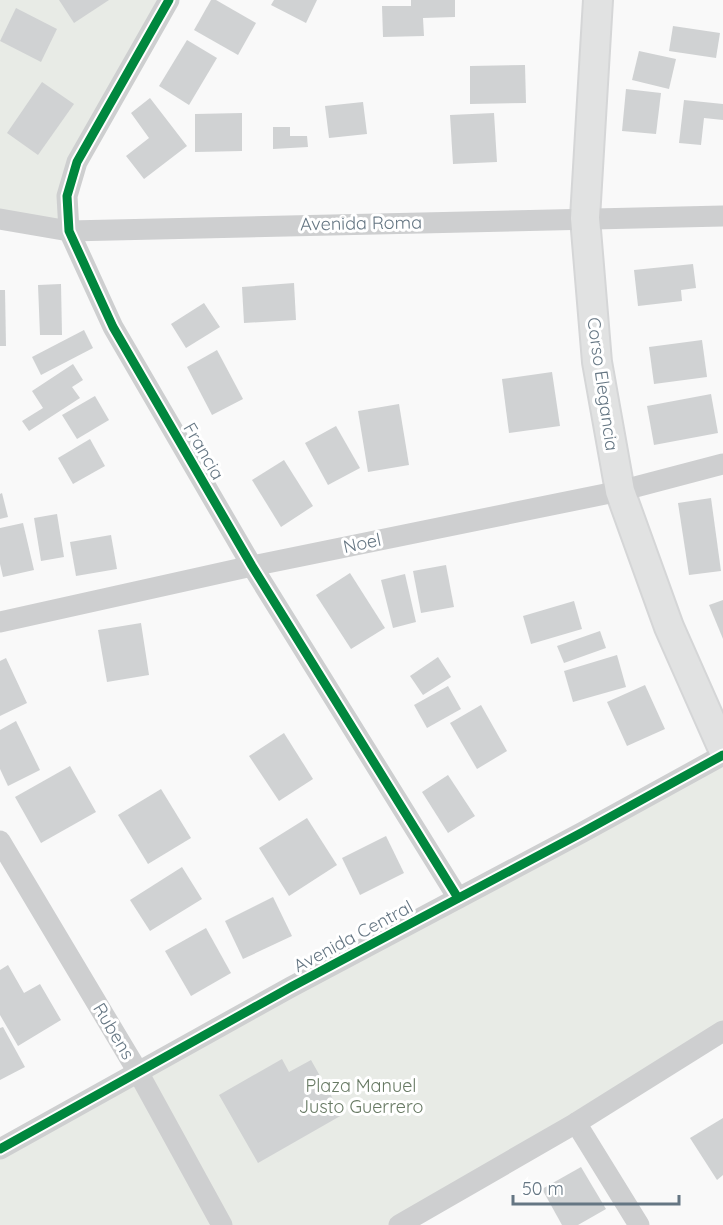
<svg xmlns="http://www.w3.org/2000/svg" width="723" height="1225" font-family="Quicksand,sans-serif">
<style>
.green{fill:#e8ebe6}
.building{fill:#d0d2d3}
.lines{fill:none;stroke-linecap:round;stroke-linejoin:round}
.secondary-casing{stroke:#d5d6d7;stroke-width:32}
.street{stroke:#cecfd0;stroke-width:21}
.secondary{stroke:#e1e2e2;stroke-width:28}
.cycleway-casing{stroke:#fff;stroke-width:13}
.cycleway{stroke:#00873e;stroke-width:9}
.labels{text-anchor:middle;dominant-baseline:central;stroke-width:6;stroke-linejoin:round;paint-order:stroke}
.street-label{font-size:18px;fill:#657683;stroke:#fff}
.park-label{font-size:18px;fill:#687a64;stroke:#fff}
</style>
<rect width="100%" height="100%" fill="#f9f9f9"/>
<g class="green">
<path d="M0 0H169L77 162 69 231 0 225Z"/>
<path d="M723 755V1029L399 1225H0V1151Z"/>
</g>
<g class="building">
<path d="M59 0H109L74 23Z"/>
<path d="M211 0H216L256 23 238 55 194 30Z"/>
<path d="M274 0H317L306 23 271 5Z"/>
<path d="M411 0H455V17L423 18 424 36 383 37 382 6H411Z"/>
<path d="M16 8 57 29 41 62 0 41Z"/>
<path d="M673 26 720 33 716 58 669 51Z"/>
<path d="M187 40 217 58 189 105 159 86Z"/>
<path d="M639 51 676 59 669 89 632 80Z"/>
<path d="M525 65 526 103 470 104V66Z"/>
<path d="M42 82 74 104 38 155 7 133Z"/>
<path d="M626 89 661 93 656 134 622 131Z"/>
<path d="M150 98 187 146 144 179 126 156 149 138 131 113Z"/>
<path d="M684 100 723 104V120L704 118 701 145 679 143Z"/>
<path d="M363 102 367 134 329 138 325 106Z"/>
<path d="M242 113V151L195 152V114Z"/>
<path d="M494 113 497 162 453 164 450 115Z"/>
<path d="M273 127H290V136H307L308 147 273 149Z"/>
<path d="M693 264 696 288 681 290 682 301 638 306 634 270Z"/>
<path d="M294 283 296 320 244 323 242 287Z"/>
<path d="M61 284 62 335H40L38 285Z"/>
<path d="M0 290H5L6 346H0Z"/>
<path d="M204 303 220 327 186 348 171 324Z"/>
<path d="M84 330 93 348 41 375 32 357Z"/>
<path d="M702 340 707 377 654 384 649 347Z"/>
<path d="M217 350 243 399 212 415 187 367Z"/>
<path d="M73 364 83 380 72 387 80 398 29 431 22 421 43 408 32 391Z"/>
<path d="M552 372 560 426 509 433 502 379Z"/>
<path d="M711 394 718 433 654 445 647 406Z"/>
<path d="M95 396 109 420 77 439 62 415Z"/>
<path d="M399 404 409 465 368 472 358 411Z"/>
<path d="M336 426 360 468 328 485 305 443Z"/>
<path d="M90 439 105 466 73 484 58 458Z"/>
<path d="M284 460 313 506 281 527 252 480Z"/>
<path d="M2 493 8 517 0 519V494Z"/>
<path d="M711 498 721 571 689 575 678 503Z"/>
<path d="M57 514 64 557 41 561 34 518Z"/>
<path d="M23 523 34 570 3 577 0 564V528Z"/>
<path d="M111 535 117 569 76 576 70 542Z"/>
<path d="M446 565 454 607 421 613 413 571Z"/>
<path d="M350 573 385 628 351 649 316 595Z"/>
<path d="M405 574 416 622 393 628 381 580Z"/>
<path d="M723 600V639L709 605Z"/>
<path d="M574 601 582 629 531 644 523 616Z"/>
<path d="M141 623 149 675 107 682 98 630Z"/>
<path d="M600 631 606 648 564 663 557 646Z"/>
<path d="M617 655 626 687 573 702 564 671Z"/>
<path d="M438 657 451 677 423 695 410 676Z"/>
<path d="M6 658 27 703 0 716V661Z"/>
<path d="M645 685 665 729 627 746 607 702Z"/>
<path d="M448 686 461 709 427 728 414 705Z"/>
<path d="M481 705 507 751 477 769 450 723Z"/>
<path d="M16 721 40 770 8 786 0 769V730Z"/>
<path d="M284 733 313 779 279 801 249 756Z"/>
<path d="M70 766 96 812 41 843 15 797Z"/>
<path d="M448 775 475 816 448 833 422 792Z"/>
<path d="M161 789 191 838 148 864 118 815Z"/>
<path d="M307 818 337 865 289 896 259 848Z"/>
<path d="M386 836 404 873 360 895 342 858Z"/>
<path d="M182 867 202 899 150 931 130 900Z"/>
<path d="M273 897 292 936 243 959 225 921Z"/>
<path d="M206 928 231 973 191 996 165 951Z"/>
<path d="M8 965 24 993 40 984 61 1020 18 1046 0 1015V970Z"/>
<path d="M3 1027 25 1067 0 1080V1028Z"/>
<path d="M282 1059 289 1072 311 1060 342 1115 258 1163 219 1095Z"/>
<path d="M723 1118V1175L717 1180 690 1138Z"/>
<path d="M581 1167 606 1209 578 1225H562L542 1189Z"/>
</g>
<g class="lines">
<defs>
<path id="secondary" d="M598 0 585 218 597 362 620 491 669 627 723 749"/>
</defs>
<use href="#secondary" class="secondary-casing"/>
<g class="street">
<path d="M169 0 77 162 67 196 69 231 113 327 252 566 458 898"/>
<path d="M0 219 69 231 723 216"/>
<path d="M0 622 252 566 620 491 723 464"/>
<path d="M0 841 138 1072 222 1225"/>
<path d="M576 1123 639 1225"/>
<path d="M0 1149 291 987 583 832 723 755"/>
<path d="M399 1225 576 1123 723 1031"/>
</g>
<use href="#secondary" class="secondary"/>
<defs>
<g id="cycleway">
<path d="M169 0 77 162 67 196 69 231 113 327 252 566 458 898"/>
<path d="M0 1149 291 987 583 832 723 755"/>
</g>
</defs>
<use href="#cycleway" class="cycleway-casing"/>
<use href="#cycleway" class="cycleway"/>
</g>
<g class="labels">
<g class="street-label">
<text transform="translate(361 223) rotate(-1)">Avenida Roma</text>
<text transform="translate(603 384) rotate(82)">Corso Elegancia</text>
<text transform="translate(204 451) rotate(60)">Francia</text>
<text transform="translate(362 543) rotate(-12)">Noel</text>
<text transform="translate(353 936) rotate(-28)">Avenida Central</text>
<text transform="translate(114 1031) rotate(59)">Rubens</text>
</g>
<g class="park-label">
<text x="361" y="1085">Plaza Manuel<tspan x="361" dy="21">Justo Guerrero</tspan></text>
</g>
</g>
<path d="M513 1195v9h166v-9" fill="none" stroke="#657683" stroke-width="3"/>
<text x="522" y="1195" font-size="18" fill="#657683" stroke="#ffffff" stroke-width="4.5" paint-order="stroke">50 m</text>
</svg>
